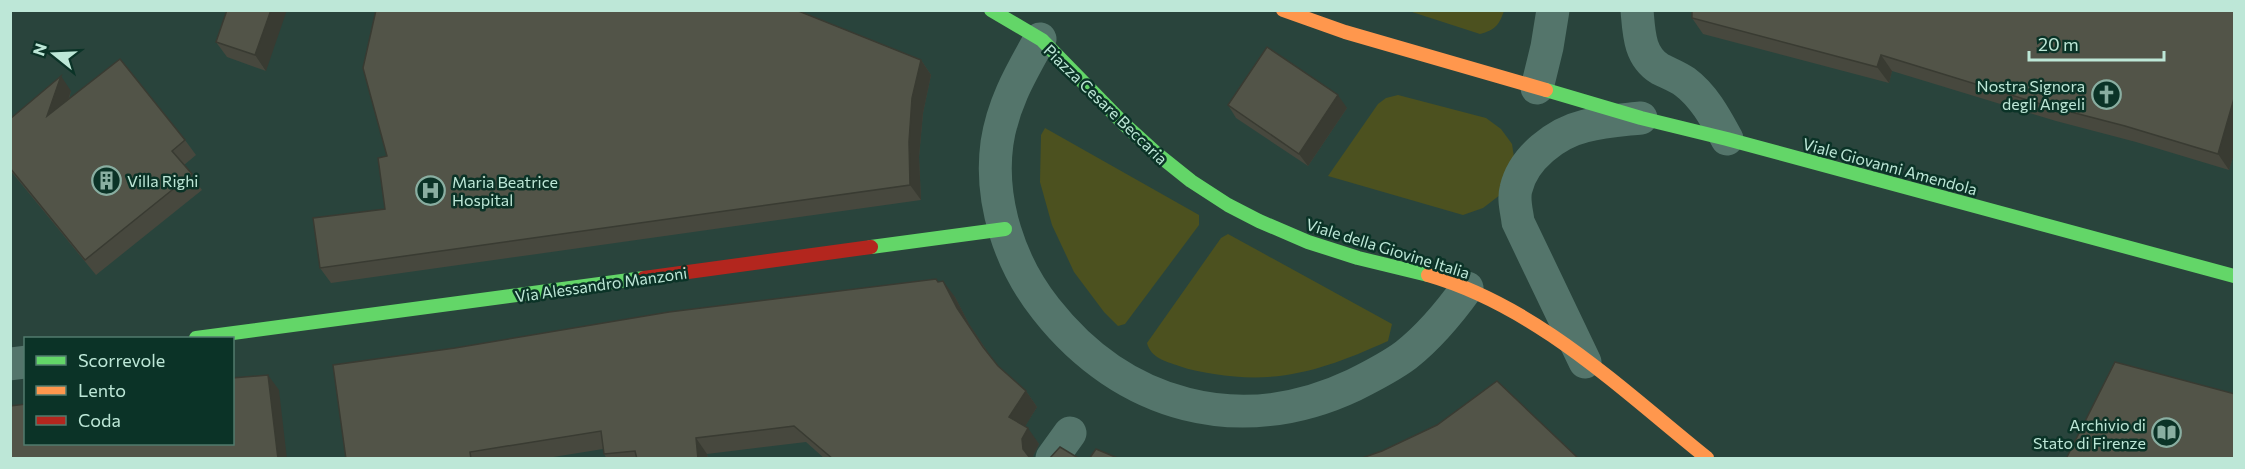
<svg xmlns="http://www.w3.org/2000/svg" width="2245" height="469" font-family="Commissioner,sans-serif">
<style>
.green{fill:#4c511f}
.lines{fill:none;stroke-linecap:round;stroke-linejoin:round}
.street{stroke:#54756b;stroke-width:33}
.fast{stroke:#63d668;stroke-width:14}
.slow{stroke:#ff974d;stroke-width:14}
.jam{stroke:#b3261e;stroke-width:14}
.wall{fill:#47483e}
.shaded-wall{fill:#393b32}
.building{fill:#525448;stroke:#393b32;stroke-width:1.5}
.labels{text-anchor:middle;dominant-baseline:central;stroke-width:5;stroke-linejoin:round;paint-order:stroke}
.poi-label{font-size:16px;fill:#bde7d7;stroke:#0b3327;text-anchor:end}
.street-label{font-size:16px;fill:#bde7d7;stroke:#0b3327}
</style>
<rect width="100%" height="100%" fill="#29443c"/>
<g class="green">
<path d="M1409 11H1504C1499 25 1495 30 1480 34Z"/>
<path d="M1398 95 1486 118 1501 129 1512 144 1515 164 1500 195 1483 208 1463 215 1328 176 1378 104 1386 98Z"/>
<path d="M1045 128 1199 215V225L1125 324 1118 326 1104 312 1074 272 1052 225 1040 182 1041 135Z"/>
<path d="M1228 234 1392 324 1388 341C1328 368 1281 385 1214 374 1202 372 1190 370 1179 366 1165 361 1151 358 1147 343L1221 238Z"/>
</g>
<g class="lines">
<g class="street">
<path d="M1637 10C1639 33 1639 56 1660 69 1668 73 1678 77 1685 82 1704 96 1716 119 1727 139"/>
<path d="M1040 39C1021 73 1003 103 997 143 989 201 1010 264 1046 309 1123 407 1240 439 1354 385 1372 376 1390 367 1406 355 1430 336 1449 313 1467 288"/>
<path d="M1537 88 1547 47 1553 10"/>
<path d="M1585 362 1518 222C1517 212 1513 200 1516 189 1523 158 1556 133 1585 126 1604 121 1623 120 1641 118"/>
<path d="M10 364 26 362"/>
<path d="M1052 458 1070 433"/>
</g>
<g class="fast">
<path d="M991 10 1042 40 1124 124 1156 153 1191 181 1228 205 1259 221 1308 242 1358 258 1428 275"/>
<path d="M1546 90 1641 118 1727 139 2234 276"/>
<path d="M871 247 1005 229"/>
<path d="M196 338 644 278"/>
</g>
<g class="slow">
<path d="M1283 10 1345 32 1546 90"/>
<path d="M1428 275C1536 306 1621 389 1707 458"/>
</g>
<path class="jam" d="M644 278 871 247"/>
</g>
<g class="wall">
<path d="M227 10 266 71 227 57 216 42Z"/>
<path d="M2235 10V151L2229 170 2136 142 2056 121 1892 71 1889 83 1703 34 1692 18Z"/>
<path d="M921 60 931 75 923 113 919 157 921 200 331 283 320 268 385 209 387 156Z"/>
<path d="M71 91 69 99 185 140 196 155 184 165 202 190 96 275 10 170V119Z"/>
<path d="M1228 105 1347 108 1308 166 1236 118Z"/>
<path d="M939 282 955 297 969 324 987 351 998 366 1026 391 1037 407 1025 426 1039 444 1033 456 1034 459H825L806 442 707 454 708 459H607L604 454 603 449 541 459H346Z"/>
</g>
<g class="shaded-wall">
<path d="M271 10H287L266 71 255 55Z"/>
<path d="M1881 55 1892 71 1889 83 1877 67Z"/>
<path d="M921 60 931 75 923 113 919 157 921 200 910 185 909 142 912 98Z"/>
<path d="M61 76 71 91 58 131 47 116Z"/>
<path d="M1338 95 1347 108 1308 166 1299 154Z"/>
<path d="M2235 95V151L2229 170 2218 154Z"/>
<path d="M943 281 955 297 969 324 995 363 957 308Z"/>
<path d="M268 375 279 390 287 459H278Z"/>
<path d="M1026 391 1037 407 1021 433 1009 417Z"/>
<path d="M1028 428 1039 444 1033 456 1034 459H1030L1023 449 1022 439Z"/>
<path d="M696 438 707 454 708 459H698Z"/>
</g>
<g class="building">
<path d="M227 10H271L255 55 216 42Z"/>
<path d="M376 10H796L921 60 912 98 909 142 910 185 320 268 313 218 385 209 378 158 387 156 363 68Z"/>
<path d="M1692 10H2235V95L2218 154 2125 126 2044 105 1881 55 1877 67 1692 18Z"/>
<path d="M1267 47 1338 95 1299 154 1228 105Z"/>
<path d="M120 59 185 140 172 151 192 174 85 260 10 168V119L61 76 47 116Z"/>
<path d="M936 279 938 282 943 281 957 308 983 347 998 366 1026 391 1009 417 1028 428 1022 439 1023 449 1029 457 1034 459H833L794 426 696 438 698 459H637L635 451 604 454 601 431 470 452 471 459H346L333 365 455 348 669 312Z"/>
<path d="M2115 362 2235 394V459H2066Z"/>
<path d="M268 375 278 459H10V406L26 404V444H232V378Z"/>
<path d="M1497 381 1579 459H1359L1382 451 1437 425Z"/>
<path d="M1060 447 1080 459H1049Z"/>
<path d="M1096 449 1120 459H1089Z"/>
</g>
<defs>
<symbol id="church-ring" viewBox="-11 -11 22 22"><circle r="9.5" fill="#0b3327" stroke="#89aea1" stroke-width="1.5"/><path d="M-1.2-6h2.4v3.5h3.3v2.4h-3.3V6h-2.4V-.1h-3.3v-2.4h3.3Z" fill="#89aea1"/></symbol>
<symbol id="building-ring" viewBox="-11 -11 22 22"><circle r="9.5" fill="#0b3327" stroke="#89aea1" stroke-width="1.5"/><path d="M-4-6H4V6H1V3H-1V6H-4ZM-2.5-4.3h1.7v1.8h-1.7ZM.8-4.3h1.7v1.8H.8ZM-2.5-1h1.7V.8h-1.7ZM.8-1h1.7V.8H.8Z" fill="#89aea1"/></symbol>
<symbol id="hospital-ring" viewBox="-11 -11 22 22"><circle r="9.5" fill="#0b3327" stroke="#89aea1" stroke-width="1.5"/><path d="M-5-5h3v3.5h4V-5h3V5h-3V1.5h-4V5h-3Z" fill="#89aea1"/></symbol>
<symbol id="library-ring" viewBox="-11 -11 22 22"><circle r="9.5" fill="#0b3327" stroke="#89aea1" stroke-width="1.5"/><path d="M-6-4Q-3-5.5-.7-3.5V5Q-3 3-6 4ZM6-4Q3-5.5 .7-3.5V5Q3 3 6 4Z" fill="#89aea1"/></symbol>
</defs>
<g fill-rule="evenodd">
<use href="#church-ring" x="2090" y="78" width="33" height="33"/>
<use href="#building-ring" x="90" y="164" width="33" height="33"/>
<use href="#hospital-ring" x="414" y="174" width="33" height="33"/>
<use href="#library-ring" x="2150" y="416" width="33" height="33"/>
</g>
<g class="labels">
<g class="poi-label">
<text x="2085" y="85">Nostra Signora<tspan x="2085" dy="18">degli Angeli</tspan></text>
<text x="127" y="180" text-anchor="start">Villa Righi</text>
<text x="452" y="181" text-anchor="start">Maria Beatrice<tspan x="452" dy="18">Hospital</tspan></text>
<text x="2146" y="424">Archivio di<tspan x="2146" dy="18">Stato di Firenze</tspan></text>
</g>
<g class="street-label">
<text transform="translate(1106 104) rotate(44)">Piazza Cesare Beccaria</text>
<text transform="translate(1890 166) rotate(15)">Viale Giovanni Amendola</text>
<text transform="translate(1388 248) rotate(17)">Viale della Giovine Italia</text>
<text transform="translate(601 284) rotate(-8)">Via Alessandro Manzoni</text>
</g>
</g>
<rect width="2245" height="469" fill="none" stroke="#bde7d7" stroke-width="24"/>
<rect x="24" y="337" width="210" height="108" fill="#0b3327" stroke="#527b6d" stroke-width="1.5"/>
<rect x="36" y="356" width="30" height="9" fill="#63d668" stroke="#527b6d" stroke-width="1.5"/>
<text x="78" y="367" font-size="18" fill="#bde7d7">Scorrevole</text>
<rect x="36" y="386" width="30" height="9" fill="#ff974d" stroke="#527b6d" stroke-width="1.5"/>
<text x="78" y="397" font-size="18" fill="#bde7d7">Lento</text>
<rect x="36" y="416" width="30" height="9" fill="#b3261e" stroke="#527b6d" stroke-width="1.5"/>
<text x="78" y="427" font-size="18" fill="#bde7d7">Coda</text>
<g transform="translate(54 54) rotate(288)" stroke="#0b3327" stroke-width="4.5" paint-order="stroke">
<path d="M0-4.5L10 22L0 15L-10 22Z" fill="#bde7d7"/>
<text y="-9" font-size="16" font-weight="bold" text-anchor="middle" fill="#bde7d7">N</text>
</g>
<path d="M2029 51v9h135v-9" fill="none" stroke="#bde7d7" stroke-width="3"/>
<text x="2038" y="51" font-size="18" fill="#bde7d7" stroke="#0b3327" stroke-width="4.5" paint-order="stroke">20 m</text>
</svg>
